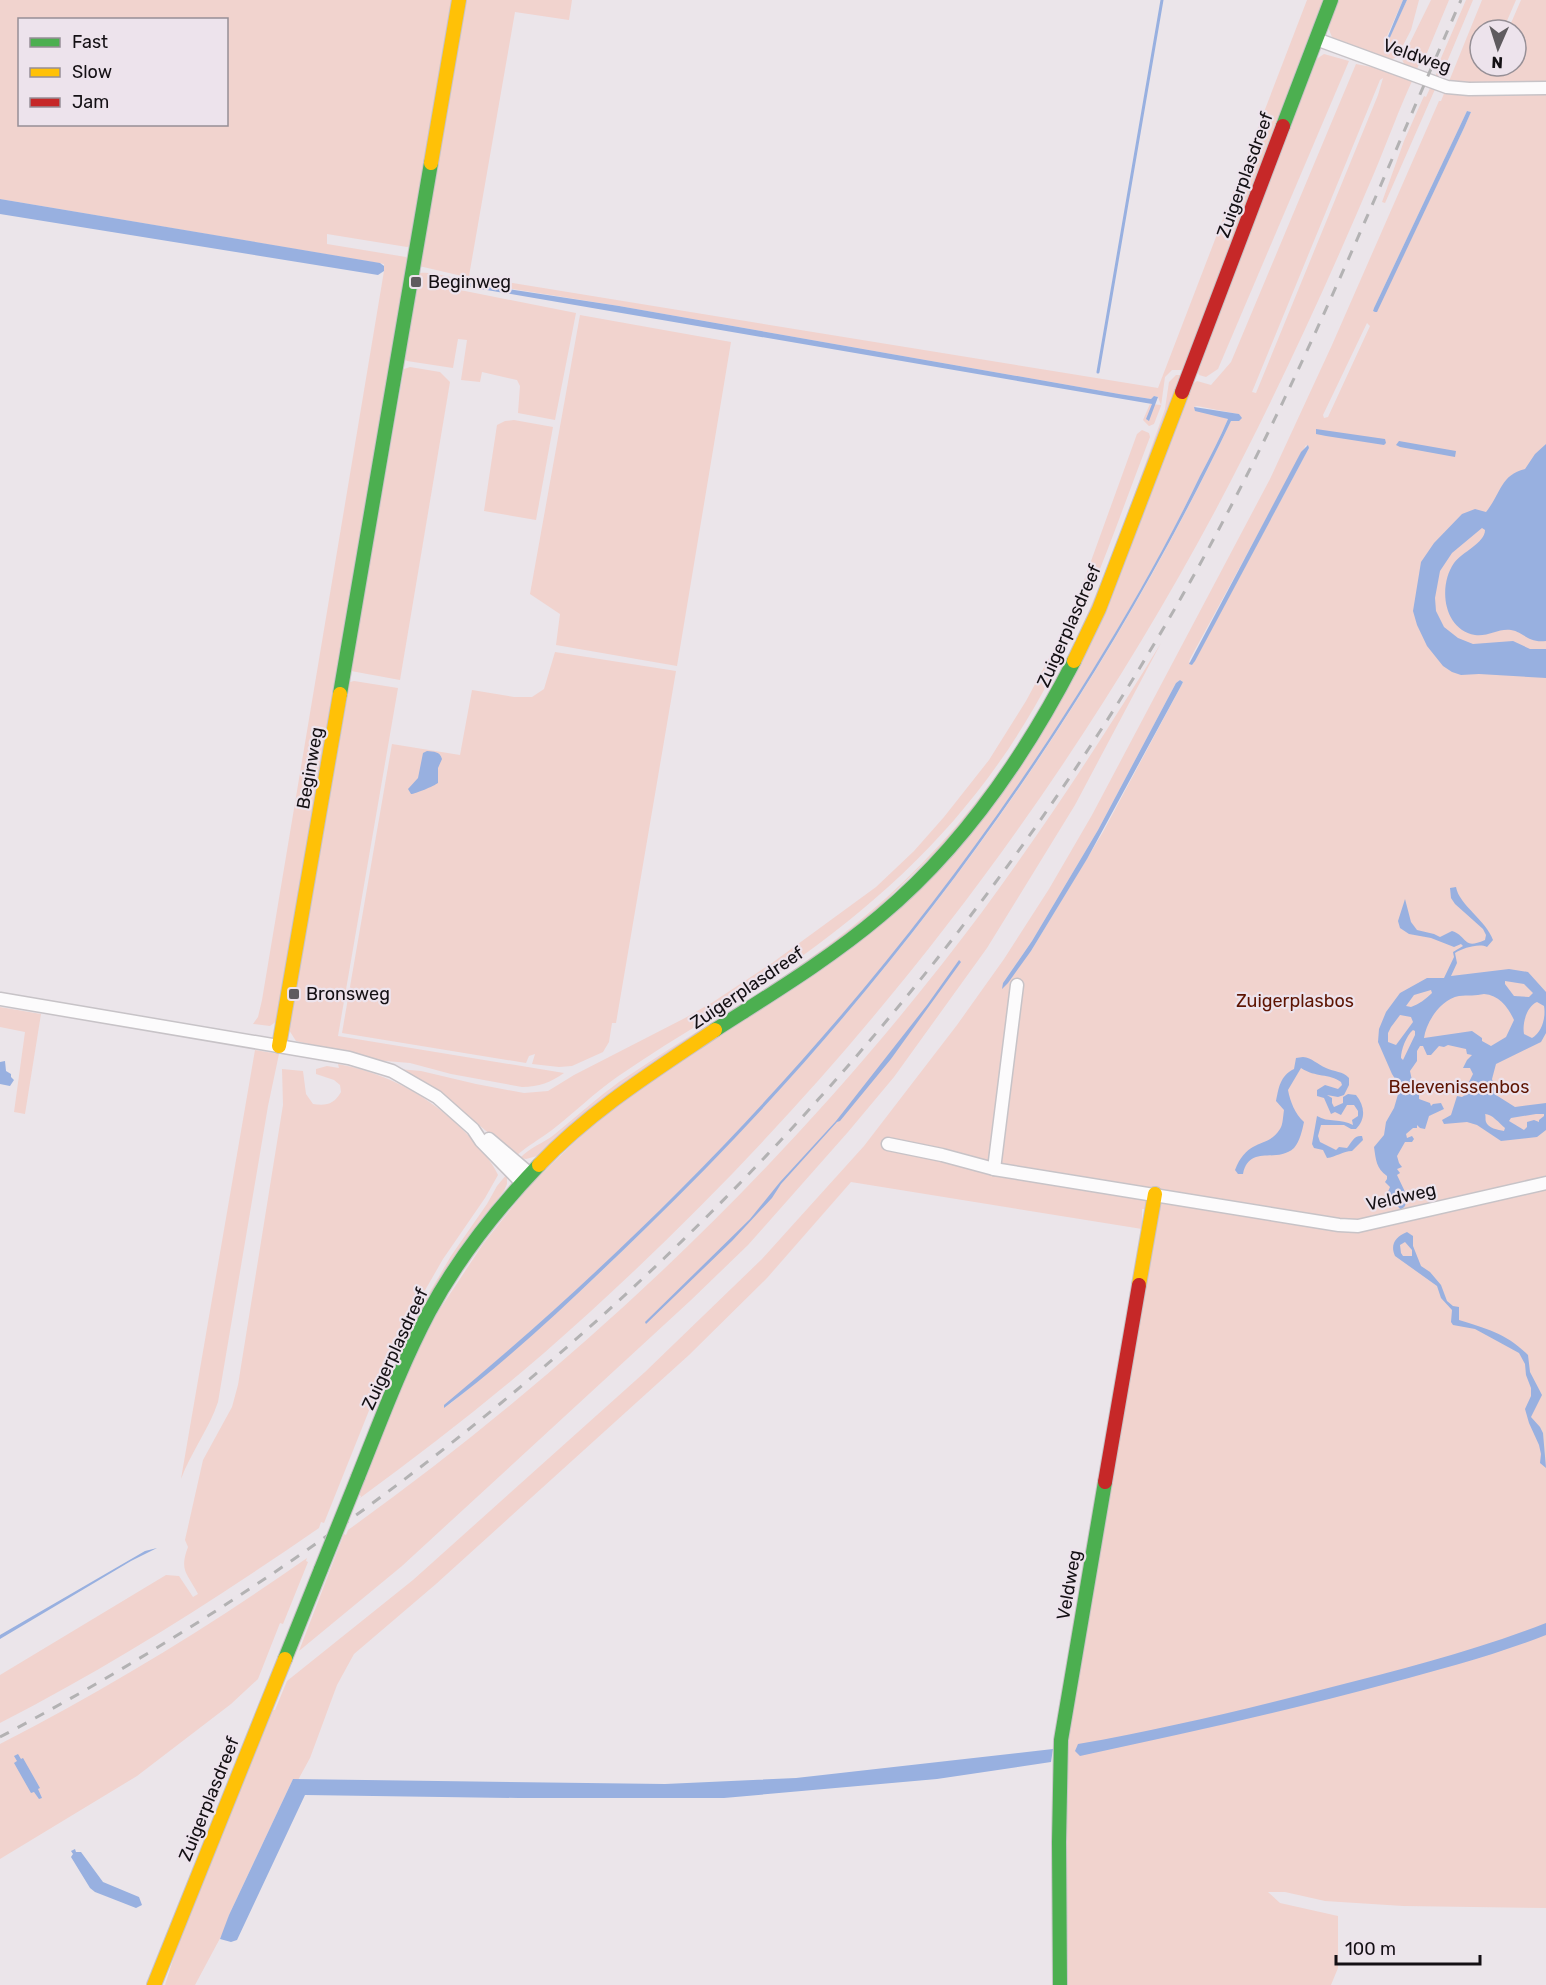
<svg xmlns="http://www.w3.org/2000/svg" width="1546" height="1985" font-family="Rubik,sans-serif">
<style>
.green{fill:#f1d3ce;fill-rule:evenodd}
.water{fill:#98b0e0;fill-rule:evenodd}
.lines{fill:none;stroke-linecap:round;stroke-linejoin:round}
.stream{stroke:#98b0e0;stroke-width:3}
.street-casing{stroke:#c7c3c7;stroke-width:15}
.fast-casing{stroke:#c7c3c7;stroke-width:16}
.slow-casing{stroke:#c7c3c7;stroke-width:16}
.jam-casing{stroke:#c7c3c7;stroke-width:16}
.street{stroke:#fcfbfc;stroke-width:12}
.fast{stroke:#4caf50;stroke-width:14}
.slow{stroke:#ffc107;stroke-width:14}
.jam{stroke:#c62828;stroke-width:14}
.rail{stroke:#b3b2b3;stroke-width:3;stroke-dasharray:10 10;stroke-linecap:butt}
.fast-bridge-casing{stroke:#c7c3c7;stroke-width:16;stroke-linecap:butt}
.fast-bridge{stroke:#4caf50;stroke-width:14}
.poi-dot{fill:#5f5b5f;stroke:#ede3ec;stroke-width:2}
.labels{text-anchor:middle;dominant-baseline:central;stroke-width:4.5;stroke-linejoin:round;paint-order:stroke}
.street-label{font-size:18px;fill:#141014;stroke:#ede3ec}
.poi-label{font-size:18px;fill:#141014;stroke:#ede3ec;text-anchor:start}
.park-label{font-size:18px;fill:#5e1503;stroke:#ede3ec}
</style>
<rect width="100%" height="100%" fill="#ebe5ea"/>
<g class="green">
<path d="M0 0H453L412 245 407 247 327 234V244L406 257 409 264 277 1021 270 1026 253 1024 258 1017 262 1000 384 271V264L0 199ZM20 20H226V124H20Z"/>
<path d="M462 0H572L569 20 515 12 469 276 1158 388 1307 0H1324L1185 370H1172L1165 377 1161 406 1154 424 1149 426 1143 420 1150 404 1161 405 1158 397 1155 396 1151 399 1119 394 619 306 432 276 430 284 576 313 555 420 518 413 520 386 517 380 482 372 480 382 461 380 467 340 458 339 453 368 407 361 405 359 420 273C435 271 451 280 462 276L419 266Z"/>
<path d="M1336 0H1403L1384 43 1385 47 1407 0H1419L1411 30 1397 57 1390 60 1358 47H1351L1341 43 1332 37 1328 27Z"/>
<path d="M1431 0H1449L1424 60 1421 59 1416 72 1404 64 1402 59Z"/>
<path d="M1466 0H1473L1439 81 1434 79 1440 66 1438 65Z"/>
<path d="M1482 0H1516L1503 30H1480V66H1516V30H1508L1521 0H1546V1908L1403 1906 1325 1901 1285 1892H1268L1280 1903 1338 1916V1968L1331 1985H1062L1063 1775 1151 1209H1142V1229L851 1182 767 1278 689 1355 436 1584 354 1654 337 1685 310 1758 298 1780 293 1779 229 1915 225 1929 195 1985H165L185 1922 272 1710H275L287 1681 413 1580 645 1372 762 1259 864 1146 957 1025 1004 959 1049 889 1092 815 1270 479 1332 345 1439 101H1441ZM1467 111 1471 112 1464 128 1376 312 1373 311 1374 308ZM1367 323 1370 326 1328 417 1324 418 1323 415ZM1306 445 1309 448 1192 665 1189 662 1190 659ZM1180 680 1183 682 1181 686 1103 832 1031 951 1003 983 1032 941 1098 830 1168 698 1176 683Z"/>
<path d="M1324 54 1349 61 1218 369 1206 377 1199 375 1197 369 1315 60Z"/>
<path d="M1356 64 1387 70 1413 79C1399 109 1388 140 1375 171 1326 287 1273 402 1214 513 1043 832 816 1115 544 1353 485 1404 423 1452 360 1498L361 1496 359 1495 402 1381 438 1312 483 1244 530 1185 613 1105 855 942 1032 750 1191 385 1197 381 1211 385 1231 362ZM1383 78 1378 95 1256 393 1252 392 1380 80ZM1197 406 1238 414 1240 415 1239 421H1231C1093 711 908 965 682 1192 607 1268 529 1341 446 1407 475 1378 506 1353 536 1326 594 1276 649 1222 702 1168 867 1000 1014 810 1131 606 1156 563 1179 520 1200 476 1210 457 1220 438 1228 419L1194 407Z"/>
<path d="M1431 86 1436 87 1385 203 1382 202 1404 141 1424 96 1426 97Z"/>
<path d="M580 315 731 342 677 666 556 645 560 614 530 594Z"/>
<path d="M410 367 440 372 450 382 400 680 351 671 404 369Z"/>
<path d="M1176 375H1183L1100 592 1044 708 958 830 867 919 537 1156 526 1159 520 1158C530 1147 544 1143 555 1134 577 1116 597 1098 619 1082 700 1027 788 980 864 917 950 846 1019 755 1069 654 1107 576 1135 492 1165 409L1169 382Z"/>
<path d="M514 420 553 427 536 520 484 511 497 425 505 421Z"/>
<path d="M1142 430 1149 433 1150 437C1119 517 1092 600 1052 675 986 802 900 888 784 969 730 1007 672 1039 617 1077 594 1093 574 1113 552 1130 540 1139 527 1146 516 1156L436 1089 398 1069 421 1071 476 1084 524 1093 548 1091 574 1075 685 1018 713 1002 772 963 876 887 914 851 944 817 989 760 1026 701 1057 643 1082 586 1137 434Z"/>
<path d="M1161 643 1075 805 987 948 894 1077 848 1132 748 1245 690 1301 402 1566 299 1651 344 1534 346 1535 348 1530C588 1358 805 1149 982 912 1046 825 1105 735 1161 643Z"/>
<path d="M555 652 676 671 616 1023H612L609 1042 603 1052 572 1066 559 1067 532 1064 535 1054 529 1056 526 1063 342 1033 392 744 460 755 472 690 514 697H532L544 689Z"/>
<path d="M354 681 398 688 338 1036 564 1073C551 1082 539 1087 522 1087L451 1074 410 1063 373 1060 296 1041 289 1030 350 682Z"/>
<path d="M0 1007 41 1014 25 1114 14 1112 25 1032 0 1027Z"/>
<path d="M255 1050 279 1054 268 1106 218 1402C209 1429 191 1452 181 1479Z"/>
<path d="M338 1064C390 1074 431 1097 467 1134 478 1146 492 1161 498 1175L485 1198 443 1259 412 1313 386 1368 324 1523 321 1522 319 1528C216 1599 111 1666 0 1723V1675L166 1575 179 1576 193 1597 198 1594C187 1573 179 1571 188 1547L185 1540 203 1460 232 1407 238 1385 283 1105 282 1069 303 1071 306 1094 313 1104C327 1106 334 1104 341 1092L340 1085 334 1080 316 1074V1069L327 1066 339 1068Z"/>
<path d="M507 1174V1184L504 1191 477 1225 375 1413 384 1389 421 1307 451 1256 487 1204 497 1186Z"/>
<path d="M307 1558 306 1561 308 1562 283 1624 280 1623 258 1679 231 1704 137 1776 0 1859V1744C107 1689 209 1627 307 1558Z"/>
</g>
<g class="water">
<path d="M1403 0H1407L1387 44 1384 46Z"/>
<path d="M1467 111 1471 112 1464 128 1377 312H1375L1373 311 1374 308Z"/>
<path d="M0 199 380 263 384 266V271L378 275 0 214Z"/>
<path d="M430 277 619 306 1119 394 1151 399 1154 396 1158 397 1149 421 1146 419 1152 404 429 280Z"/>
<path d="M1194 407 1239 414 1242 418 1239 421H1231C1085 726 887 994 645 1229 582 1290 514 1356 444 1408V1405C696 1196 920 951 1092 671 1131 608 1168 543 1200 476 1210 457 1220 438 1228 419L1195 411Z"/>
<path d="M1316 429 1385 439 1386 443 1384 445 1326 436 1316 434Z"/>
<path d="M1399 441 1456 451 1455 457 1400 447 1396 445Z"/>
<path d="M1546 444V641C1527 643 1524 632 1511 630 1499 628 1488 637 1475 635 1443 629 1438 586 1454 563 1462 552 1485 543 1485 530L1482 528 1452 553 1440 571 1435 598 1436 611 1444 627 1458 638 1473 644 1513 641 1530 649H1546V678L1479 674 1461 675 1452 672 1443 666 1427 646 1417 625 1413 611 1421 562 1434 543 1462 514 1475 509 1486 512C1501 494 1500 475 1525 469L1535 454Z"/>
<path d="M1308 445 1309 448 1195 661 1192 665 1189 664 1301 452Z"/>
<path d="M1180 680 1183 682 1181 686 1087 859 1031 951 1008 983 1002 989 1003 983 1032 941 1098 830 1168 698 1176 683Z"/>
<path d="M427 751C434 752 440 751 442 759L438 768V783C434 786 415 794 411 794L408 789 418 778 423 753Z"/>
<path d="M1456 887C1459 905 1486 920 1493 940L1487 947C1479 943 1463 948 1455 953L1457 963 1451 976 1509 969 1528 972 1546 992V1033L1541 1042 1496 1064 1492 1079 1496 1095 1515 1107 1546 1103V1130L1537 1137 1501 1141 1477 1125 1467 1122 1444 1124 1442 1120 1451 1115 1457 1096 1462 1097 1468 1093 1469 1082 1473 1074 1470 1068H1463L1467 1060 1472 1055 1467 1054 1466 1049 1448 1045 1444 1047 1439 1046 1431 1055H1427L1423 1046H1420L1417 1051V1061L1410 1071 1414 1090 1419 1092V1099L1430 1103 1431 1106 1433 1104 1441 1103 1444 1109 1429 1116 1425 1129 1420 1128 1417 1125V1128H1413L1406 1134 1407 1138 1412 1136 1414 1139 1412 1142H1405L1397 1156 1399 1163 1402 1167 1397 1169 1400 1173 1397 1175 1407 1196 1405 1206 1401 1210 1387 1194 1390 1187 1385 1182 1387 1179V1176C1376 1168 1376 1160 1374 1147L1384 1135 1386 1122 1394 1108 1399 1091V1085L1392 1074 1378 1042 1379 1029 1386 1012 1400 993 1427 978H1444L1454 957 1453 952 1463 946 1461 944 1454 947 1431 938 1409 934 1400 928 1398 921 1405 899 1411 922 1417 930 1434 934 1440 937 1452 931C1469 937 1462 950 1485 940L1486 935 1483 929 1455 904 1451 898 1450 888ZM1505 981 1524 984 1533 993 1529 997 1514 996 1505 984ZM1431 990 1432 993C1426 999 1419 1004 1411 1007L1406 1006 1414 995ZM1484 994C1499 995 1508 1007 1514 1020L1506 1037 1491 1046 1482 1041V1038L1472 1031 1424 1038C1426 1022 1441 999 1459 996 1468 995 1476 996 1484 994ZM1537 1002 1544 1006C1546 1018 1542 1032 1532 1038L1524 1034C1522 1023 1527 1006 1537 1002ZM1400 1015 1411 1017 1413 1022 1396 1045 1388 1042V1033L1391 1027ZM1413 1030 1415 1031V1035L1403 1060 1401 1058C1401 1050 1406 1036 1413 1030ZM1485 1114C1492 1114 1499 1123 1505 1128L1504 1131C1498 1130 1488 1128 1486 1122 1485 1119 1486 1116 1485 1114ZM1536 1114H1544V1116L1539 1120V1122L1534 1120 1527 1122V1127L1524 1130 1509 1121 1511 1118Z"/>
<path d="M959 960 961 962 891 1059 840 1121 837 1122 781 1184 772 1198 732 1241 646 1324 645 1322 750 1219 780 1182 836 1121 927 1005Z"/>
<path d="M1303 1057C1312 1058 1317 1064 1326 1068 1334 1072 1343 1071 1349 1078V1085L1344 1095 1338 1097 1327 1095 1332 1098V1103L1334 1107 1343 1103V1097L1348 1094 1356 1095C1365 1106 1366 1119 1356 1129H1351L1344 1125H1321L1318 1136 1320 1142 1336 1150 1339 1147 1347 1148C1352 1142 1354 1135 1362 1136L1363 1140 1352 1151C1343 1151 1336 1157 1327 1158L1323 1150 1314 1148 1312 1144 1317 1116C1328 1123 1341 1118 1353 1125L1352 1120 1358 1116V1111L1354 1105H1347L1341 1115 1335 1112 1331 1114 1324 1098 1317 1096V1090L1325 1085 1338 1089 1342 1085 1341 1082C1329 1073 1316 1078 1301 1068L1288 1090C1290 1101 1295 1114 1304 1122 1302 1131 1300 1141 1294 1148 1277 1164 1249 1144 1243 1174H1238L1235 1170C1248 1137 1268 1149 1280 1129 1283 1125 1283 1116 1284 1110L1276 1101C1279 1087 1280 1076 1294 1069L1296 1058Z"/>
<path d="M5 1061 6 1071 11 1074V1077L14 1080 10 1086 0 1084V1062Z"/>
<path d="M1407 1232 1413 1236V1246L1421 1266 1430 1272 1441 1285 1447 1301 1453 1306 1459 1307V1320C1487 1329 1506 1333 1528 1355L1530 1372 1542 1395 1531 1417 1540 1427 1543 1433 1546 1468 1540 1463 1541 1454 1539 1445 1529 1423 1525 1409 1531 1396V1388L1526 1375 1525 1364 1519 1353 1475 1329 1453 1325 1451 1322 1452 1310 1441 1298 1437 1286 1395 1256C1390 1245 1395 1237 1407 1232ZM1405 1242 1412 1250V1256H1403L1401 1253 1400 1245Z"/>
<path d="M157 1548 131 1561 0 1639V1635L145 1551Z"/>
<path d="M1546 1623V1635C1495 1655 1442 1669 1390 1683 1287 1711 1184 1734 1080 1756L1075 1751 1078 1744C1163 1729 1247 1709 1332 1687 1404 1669 1476 1650 1546 1623Z"/>
<path d="M1053 1749 1051 1762 937 1779 724 1798H518L305 1795 237 1940 231 1942 220 1939 229 1915 293 1779 665 1784 796 1778Z"/>
<path d="M18 1754 21 1759 23 1758 40 1788 38 1789 42 1798 39 1799 34 1792 31 1793 14 1763 17 1761 14 1756Z"/>
<path d="M75 1849 76 1852H81L103 1882 139 1897 142 1905 136 1908 95 1892 90 1888 71 1857 73 1854 71 1851Z"/>
</g>
<g class="lines">
<path class="stream" d="M1098 372 1162 0"/>
<defs>
<g id="street">
<path d="M1316 39 1447 87 1469 89 1546 88"/>
<path d="M0 999 349 1058 392 1071 437 1097 473 1129 481 1141 522 1183"/>
<path d="M489 1139 530 1174"/>
<path d="M888 1144 942 1155 994 1169 1339 1225 1358 1226 1546 1183"/>
<path d="M994 1169 1017 985"/>
</g>
<g id="fast">
<path d="M1283 126 1331 0"/>
<path d="M340 694 431 163"/>
<path d="M715 1030C771 994 829 959 880 916 963 847 1025 756 1074 661"/>
<path d="M358 1477C380 1422 401 1365 429 1312 458 1258 497 1209 539 1165"/>
<path d="M285 1659 321 1569"/>
<path d="M1060 1985 1059 1842 1061 1740 1105 1482"/>
</g>
<g id="slow">
<path d="M431 163 459 0"/>
<path d="M1074 661 1099 609 1182 392"/>
<path d="M279 1046 340 694"/>
<path d="M539 1165C590 1111 654 1071 715 1030"/>
<path d="M1139 1285 1155 1194"/>
<path d="M154 1985 285 1659"/>
</g>
<g id="jam">
<path d="M1182 392 1283 126"/>
<path d="M1105 1482 1139 1285"/>
</g>
</defs>
<use href="#street" class="street-casing"/>
<use href="#fast" class="fast-casing"/>
<use href="#slow" class="slow-casing"/>
<use href="#jam" class="jam-casing"/>
<use href="#street" class="street"/>
<use href="#fast" class="fast"/>
<use href="#slow" class="slow"/>
<use href="#jam" class="jam"/>
<path class="rail" d="M0 1737C497 1474 914 1073 1190 582 1295 395 1375 196 1461 0"/>
<defs>
<path id="fast-bridge" d="M321 1569 358 1477"/>
</defs>
<use href="#fast-bridge" class="fast-bridge-casing"/>
<use href="#fast-bridge" class="fast-bridge"/>
</g>
<g class="poi-dot">
<rect x="410" y="276" width="12" height="12" rx="3"/>
<rect x="288" y="988" width="12" height="12" rx="3"/>
</g>
<g class="labels">
<g class="street-label">
<text transform="translate(1417 56) rotate(19)">Veldweg</text>
<text transform="translate(1245 175) rotate(-70)">Zuigerplasdreef</text>
<text transform="translate(1069 626) rotate(-66)">Zuigerplasdreef</text>
<text transform="translate(310 768) rotate(-80)">Beginweg</text>
<text transform="translate(747 988) rotate(-34)">Zuigerplasdreef</text>
<text transform="translate(1401 1197) rotate(-13)">Veldweg</text>
<text transform="translate(395 1349) rotate(-65)">Zuigerplasdreef</text>
<text transform="translate(1069 1585) rotate(-80)">Veldweg</text>
<text transform="translate(209 1799) rotate(-68)">Zuigerplasdreef</text>
</g>
<g class="poi-label">
<text x="428" y="282">Beginweg</text>
<text x="306" y="994">Bronsweg</text>
</g>
<g class="park-label">
<text x="1295" y="1001">Zuigerplasbos</text>
<text x="1459" y="1087">Belevenissenbos</text>
</g>
</g>
<rect x="18" y="18" width="210" height="108" fill="#ede3ec" stroke="#968f96" stroke-width="1.5"/>
<rect x="30" y="38" width="30" height="9" fill="#4caf50" stroke="#968f96" stroke-width="1.5"/>
<text x="72" y="48" font-size="18" fill="#141014">Fast</text>
<rect x="30" y="68" width="30" height="9" fill="#ffc107" stroke="#968f96" stroke-width="1.5"/>
<text x="72" y="78" font-size="18" fill="#141014">Slow</text>
<rect x="30" y="98" width="30" height="9" fill="#c62828" stroke="#968f96" stroke-width="1.5"/>
<text x="72" y="108" font-size="18" fill="#141014">Jam</text>
<g transform="translate(1498 48) rotate(183)"><circle r="28" fill="#ede3ec" stroke="#968f96" stroke-width="1.5"/>
<path d="M0-4.5L10 22L0 15L-10 22Z" fill="#5f5b5f"/>
<text y="-9" font-size="16" font-weight="bold" text-anchor="middle" fill="#141014">N</text>
</g>
<path d="M1336 1955v9h144v-9" fill="none" stroke="#141014" stroke-width="3"/>
<text x="1345" y="1955" font-size="18" fill="#141014" stroke="#ede3ec" stroke-width="4.5" paint-order="stroke">100 m</text>
</svg>
